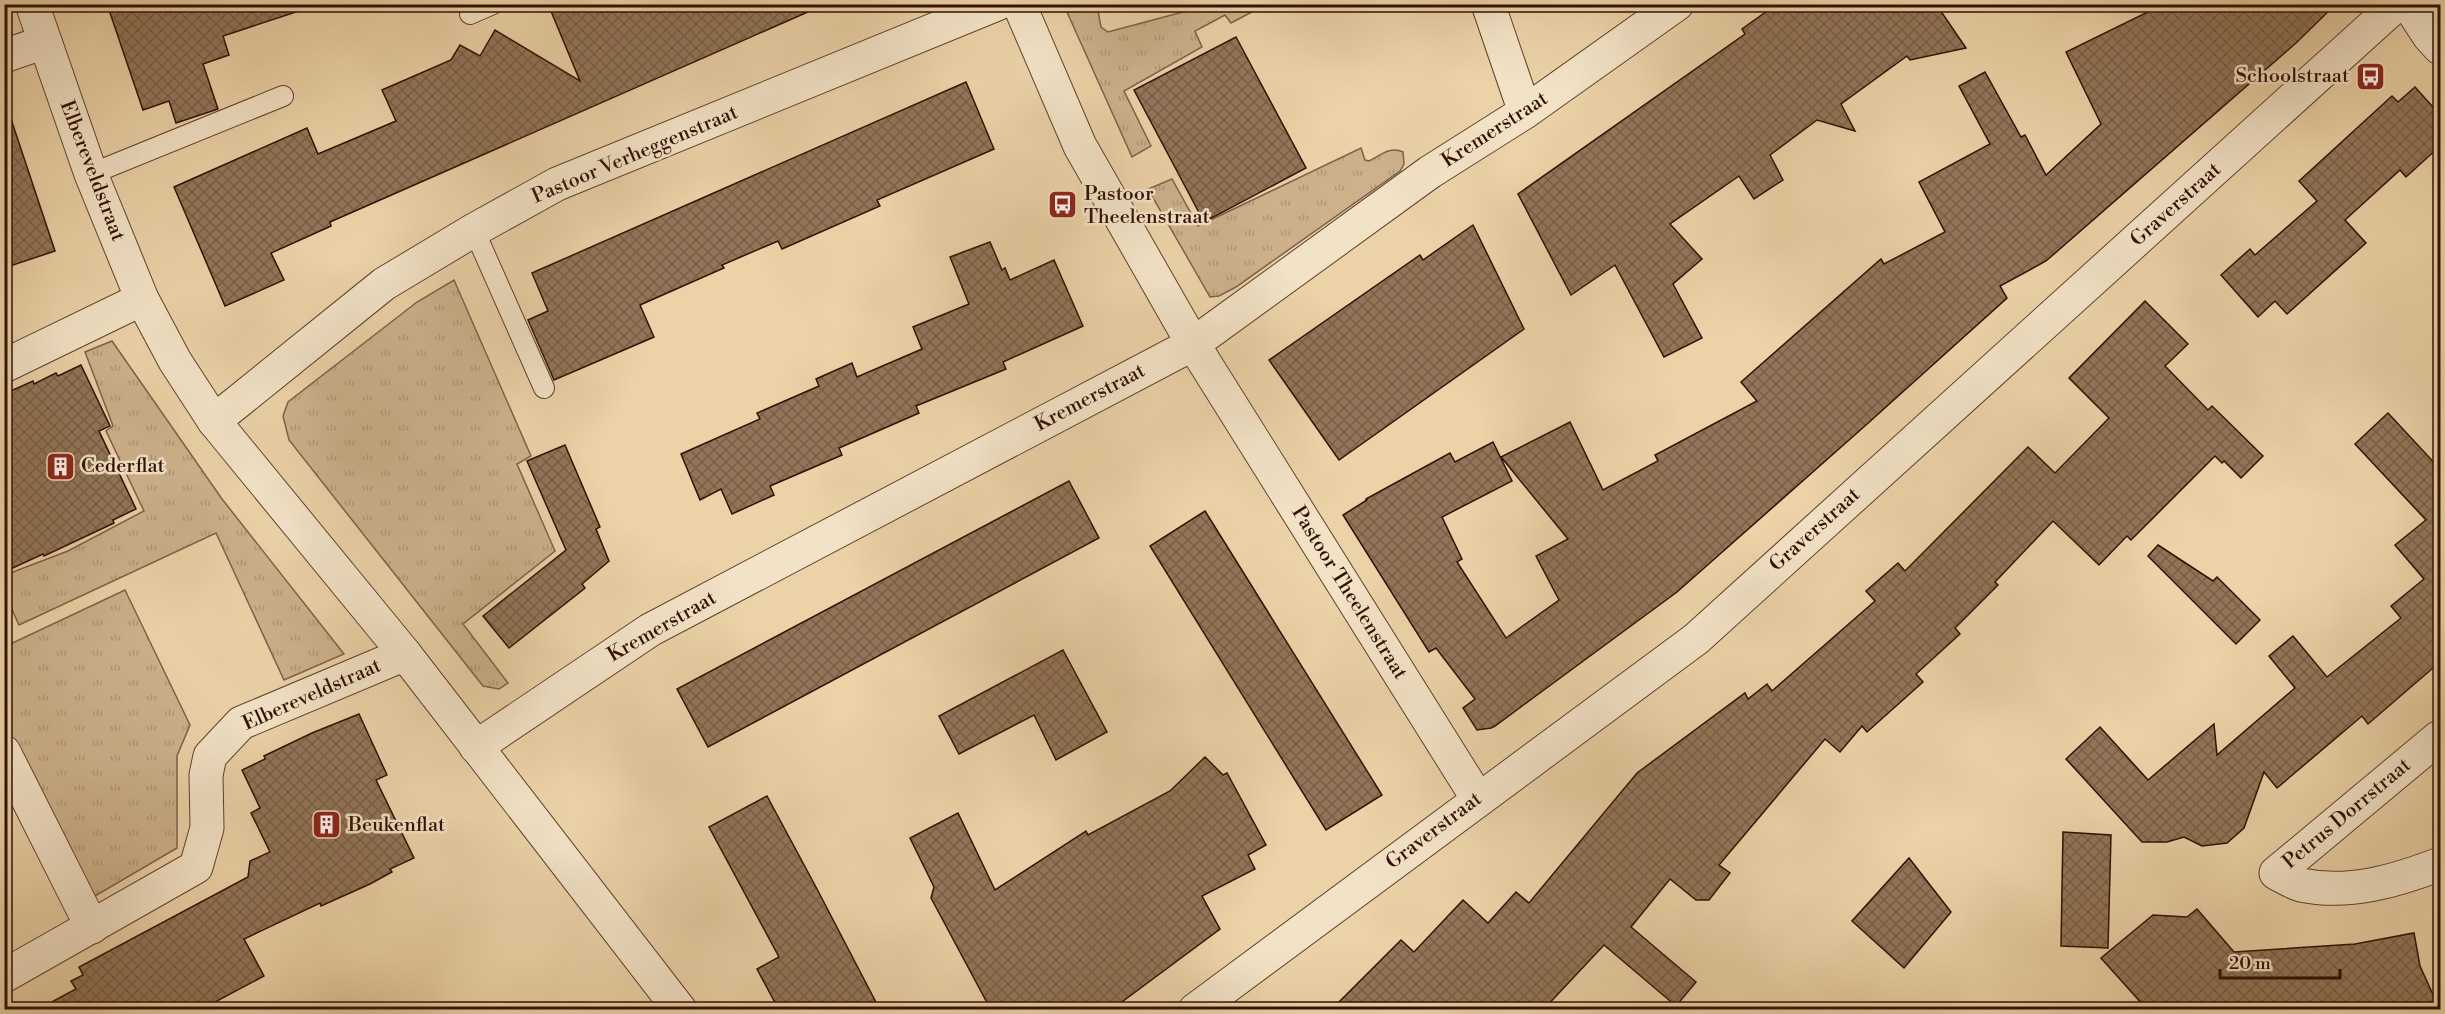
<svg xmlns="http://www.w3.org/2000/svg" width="2445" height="1014" font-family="'Libre Bodoni',serif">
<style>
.grass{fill:url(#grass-tufts);stroke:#7f6048;stroke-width:1.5}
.building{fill:url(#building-cross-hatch);stroke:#321004;stroke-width:1.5}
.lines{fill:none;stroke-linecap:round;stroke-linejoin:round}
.service-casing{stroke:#60402d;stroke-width:22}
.minor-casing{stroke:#60402d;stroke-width:35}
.service{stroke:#f2e2c6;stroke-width:20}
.minor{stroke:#f2e2c6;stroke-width:33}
.labels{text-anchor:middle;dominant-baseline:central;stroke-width:5;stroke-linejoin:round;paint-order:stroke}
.poi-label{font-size:20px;fill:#321004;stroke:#f2e2c6;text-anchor:start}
.street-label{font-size:20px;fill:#321004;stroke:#f2e2c6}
</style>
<defs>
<pattern id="grass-tufts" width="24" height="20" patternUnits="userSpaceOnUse" patternTransform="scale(1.5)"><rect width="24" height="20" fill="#ccb18b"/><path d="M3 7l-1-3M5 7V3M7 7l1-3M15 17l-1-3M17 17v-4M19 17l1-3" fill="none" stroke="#b09776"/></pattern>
<pattern id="building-cross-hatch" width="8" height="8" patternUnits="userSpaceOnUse" patternTransform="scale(1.5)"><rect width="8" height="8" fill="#927559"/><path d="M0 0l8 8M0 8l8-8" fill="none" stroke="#785f47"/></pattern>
</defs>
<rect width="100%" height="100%" fill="#ebd2a7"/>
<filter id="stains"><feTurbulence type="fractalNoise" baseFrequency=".00333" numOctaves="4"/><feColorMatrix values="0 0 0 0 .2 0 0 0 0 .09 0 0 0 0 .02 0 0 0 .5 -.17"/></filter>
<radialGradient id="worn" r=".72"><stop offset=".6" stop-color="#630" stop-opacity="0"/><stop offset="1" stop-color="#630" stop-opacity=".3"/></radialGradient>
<g class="grass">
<path d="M1070 5H1097L1101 27 1108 32 1209 5H1265L1231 23 1225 15 1195 31 1202 47 1124 91 1151 146 1132 157 1067 12Z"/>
<path d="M1361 148 1365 160 1369 161C1381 155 1390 146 1403 152L1404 164 1400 171 1236 287 1219 296 1210 297 1148 189 1172 179 1198 226Z"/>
<path d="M454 280 531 456 517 464 555 551 463 624 508 683 499 689 483 686 289 440 283 416 288 402 417 302Z"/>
<path d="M112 341 222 499 344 654 284 680 216 533 19 625 5 594V575L68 551 144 511 106 431 113 426 85 352Z"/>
<path d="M125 590 190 725 177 756V848L90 899 5 731 4 647Z"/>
</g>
<g class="building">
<path d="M107 4H298L299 11 223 36 229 55 203 64 218 109 176 123 169 101 143 110Z"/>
<path d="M548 4H826L330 222 331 226 271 253 284 280 225 306 174 187 307 128 318 154 396 121 382 90 451 60 460 45 480 56 495 30 580 81Z"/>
<path d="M1777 4H1936L1966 48 1910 60 1907 56 1841 104 1855 131 1817 120 1770 155 1783 180 1754 199 1739 176 1670 224 1702 259 1673 284 1702 338 1664 357 1615 265 1571 295 1518 194 1745 34 1742 29Z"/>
<path d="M2164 4H2336L2296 43 2046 261 2000 286 2007 298 1866 425 1677 592 1495 726 1491 728 1477 730 1463 708 1475 699 1436 648 1429 652 1343 515 1367 500 1366 499 1450 453 1455 462 1493 442 1512 481 1442 517 1462 559 1457 562 1506 638 1559 600 1536 556 1568 539 1501 457 1570 422 1603 490 1658 461 1655 455 1757 401 1741 382 1881 259 1884 264 1945 232 1919 182 1990 144 1959 86 1985 72 2021 137 2025 135 2046 175 2101 124 2066 52Z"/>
<path d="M1236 37 1306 168 1204 222 1134 90Z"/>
<path d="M966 82 994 149 877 200 880 206 782 249 778 241 722 265 724 268 640 305 654 337 554 380 528 320 548 311 532 273Z"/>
<path d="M2415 87 2440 115V146L2406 177 2400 170 2345 220 2366 243 2287 314 2275 301 2258 317 2221 275 2250 249 2255 255 2317 201 2299 181 2392 96 2398 102Z"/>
<path d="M11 119 55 251 4 268V120Z"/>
<path d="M1473 225 1524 329 1339 460 1269 360 1420 255 1423 260Z"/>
<path d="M990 242 1002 270 1005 268 1010 280 1054 260 1083 326 1003 362 1006 369 916 406 919 413 839 448 842 455 770 486 774 495 732 514 721 489 700 500 681 454 760 419 757 413 819 386 816 379 852 363 857 377 922 349 913 327 969 304 950 257Z"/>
<path d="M2145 301 2188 344 2165 366 2208 410 2212 406 2263 456 2241 478 2224 461 2222 463 2215 456 2131 540 2127 536 2099 565 2053 521 1995 582 1998 585 1955 628 1960 634 1916 674 1923 682 1867 732 1862 726 1840 752 1825 739 1719 865 1730 873 1709 900H1696L1670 879 1631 927 1696 982 1676 1006 1604 945 1543 1010H1331L1401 940 1414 952 1463 900 1488 923 1516 892 1529 903 1637 773 1745 693 1748 699 1767 684 1772 691 1875 601 1866 591 1898 563 1905 571 2028 447 2055 473 2109 418 2069 378Z"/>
<path d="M81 365 110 426 99 431 136 509 113 520 114 523 44 556 43 554 4 572V394L33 381 34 384 56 373 58 376Z"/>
<path d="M2388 413 2440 469V662L2368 724 2362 716 2277 788 2264 772 2244 828 2227 843 2202 846 2184 837 2167 842H2142L2066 759 2100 727 2148 780 2214 724 2217 755 2295 688 2269 656 2293 636 2327 677 2401 618 2391 606 2424 579 2395 545 2426 520 2355 444Z"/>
<path d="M565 445 600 527 596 529 609 561 582 584 585 588 509 648 483 616 566 550 527 461Z"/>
<path d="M1069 481 1099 538 708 747 677 689Z"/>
<path d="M1205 511 1382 795 1326 830 1150 546Z"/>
<path d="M2158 545 2213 581 2217 577 2260 620 2236 644 2148 556Z"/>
<path d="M1063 650 1107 732 1056 760 1034 715 959 754 939 716Z"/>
<path d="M359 714 387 775 376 780 414 858 390 869 392 872 370 884 321 906 320 903 244 939 264 976 200 1010H37L76 989 71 981 83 975 79 967 248 877 250 861 270 852 251 813 260 808 242 770 265 759 264 756 312 733Z"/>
<path d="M1205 757 1223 775 1227 773 1266 845 1248 855 1255 869 1202 896 1220 929 1111 1010H991L931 898 934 887 910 838 958 813 995 890 1086 831 1088 835 1170 791Z"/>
<path d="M767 796 817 889 880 1010H779L757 969 779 957 709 827Z"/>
<path d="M2063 832 2111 835 2108 948 2061 946Z"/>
<path d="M1909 858 1951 912 1904 968 1852 921Z"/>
<path d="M2197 909 2234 952 2355 944 2414 933 2420 966 2440 1010H2185L2144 1006 2101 958 2153 915 2187 917Z"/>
</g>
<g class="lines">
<defs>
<g id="service">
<path d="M470 14 493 4"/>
<path d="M91 174 283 96"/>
<path d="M474 230 544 388"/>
</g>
<g id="minor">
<path d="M32 4 91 174 142 299 175 361 214 421 405 654 680 1010"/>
<path d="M1019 4 1080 146 1193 344 1478 799"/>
<path d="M1488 4 1525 112"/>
<path d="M2408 4 2429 36 2440 48"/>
<path d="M4 56 45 42"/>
<path d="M4 366 142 299"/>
<path d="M214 421 384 284 474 230 557 184 997 4"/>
<path d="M2440 741 2438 738 2276 873C2284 877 2293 883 2301 885 2349 895 2396 881 2440 864"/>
<path d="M476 747 650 630 1193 344 1430 172 1525 112 1677 4"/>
<path d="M4 752 92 927"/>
<path d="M4 976 196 867 207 828 206 775 210 756 241 723 405 654"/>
<path d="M1195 1010 1696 639 2397 4"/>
</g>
</defs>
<use href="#service" class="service-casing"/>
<use href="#minor" class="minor-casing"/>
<use href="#service" class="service"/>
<use href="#minor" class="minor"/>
</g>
<defs>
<symbol id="bus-square" viewBox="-11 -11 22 22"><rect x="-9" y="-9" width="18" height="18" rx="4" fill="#8f2418" stroke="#f2e2c6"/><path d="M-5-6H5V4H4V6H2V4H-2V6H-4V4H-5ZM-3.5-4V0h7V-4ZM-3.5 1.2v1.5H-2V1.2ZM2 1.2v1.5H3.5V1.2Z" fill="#fff"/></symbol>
<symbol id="building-square" viewBox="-11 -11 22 22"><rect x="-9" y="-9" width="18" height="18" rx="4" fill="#8f2418" stroke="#f2e2c6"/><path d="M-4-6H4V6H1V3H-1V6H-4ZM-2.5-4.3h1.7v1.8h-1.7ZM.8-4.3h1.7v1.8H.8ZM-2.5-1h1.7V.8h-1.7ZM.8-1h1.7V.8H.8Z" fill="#fff"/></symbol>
</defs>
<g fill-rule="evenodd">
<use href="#bus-square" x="2354" y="60" width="33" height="33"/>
<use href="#bus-square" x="1046" y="188" width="33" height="33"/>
<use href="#building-square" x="44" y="450" width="33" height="33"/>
<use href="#building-square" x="310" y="808" width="33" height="33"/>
</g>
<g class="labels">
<g class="poi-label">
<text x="2349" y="76" text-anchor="end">Schoolstraat</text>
<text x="1084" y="194">Pastoor<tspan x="1084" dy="23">Theelenstraat</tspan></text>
<text x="81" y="466">Cederflat</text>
<text x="348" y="825">Beukenflat</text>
</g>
<g class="street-label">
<text transform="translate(1495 130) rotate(-33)">Kremerstraat</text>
<text transform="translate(635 155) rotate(-23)">Pastoor Verheggenstraat</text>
<text transform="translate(92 171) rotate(69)">Elbereveldstraat</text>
<text transform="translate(2176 205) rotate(-42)">Graverstraat</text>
<text transform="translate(1090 398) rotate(-28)">Kremerstraat</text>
<text transform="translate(1815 530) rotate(-42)">Graverstraat</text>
<text transform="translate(1349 593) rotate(58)">Pastoor Theelenstraat</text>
<text transform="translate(662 627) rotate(-30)">Kremerstraat</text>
<text transform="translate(312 695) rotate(-24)">Elbereveldstraat</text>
<text transform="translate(2347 814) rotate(-40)">Petrus Dorrstraat</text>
<text transform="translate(1434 831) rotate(-37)">Graverstraat</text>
</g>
</g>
<rect width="2445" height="1014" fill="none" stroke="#ebd2a7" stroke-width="24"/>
<rect x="6" y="6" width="2433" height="1002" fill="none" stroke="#321004" stroke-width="3"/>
<rect x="12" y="12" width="2421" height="990" fill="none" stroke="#321004" stroke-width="1.5"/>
<path d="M2220 969v9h120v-9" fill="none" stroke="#321004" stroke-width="3"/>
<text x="2229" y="969" font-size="18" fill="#321004" stroke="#f2e2c6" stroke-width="4.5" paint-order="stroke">20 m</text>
<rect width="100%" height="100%" filter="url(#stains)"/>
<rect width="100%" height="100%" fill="url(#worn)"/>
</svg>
